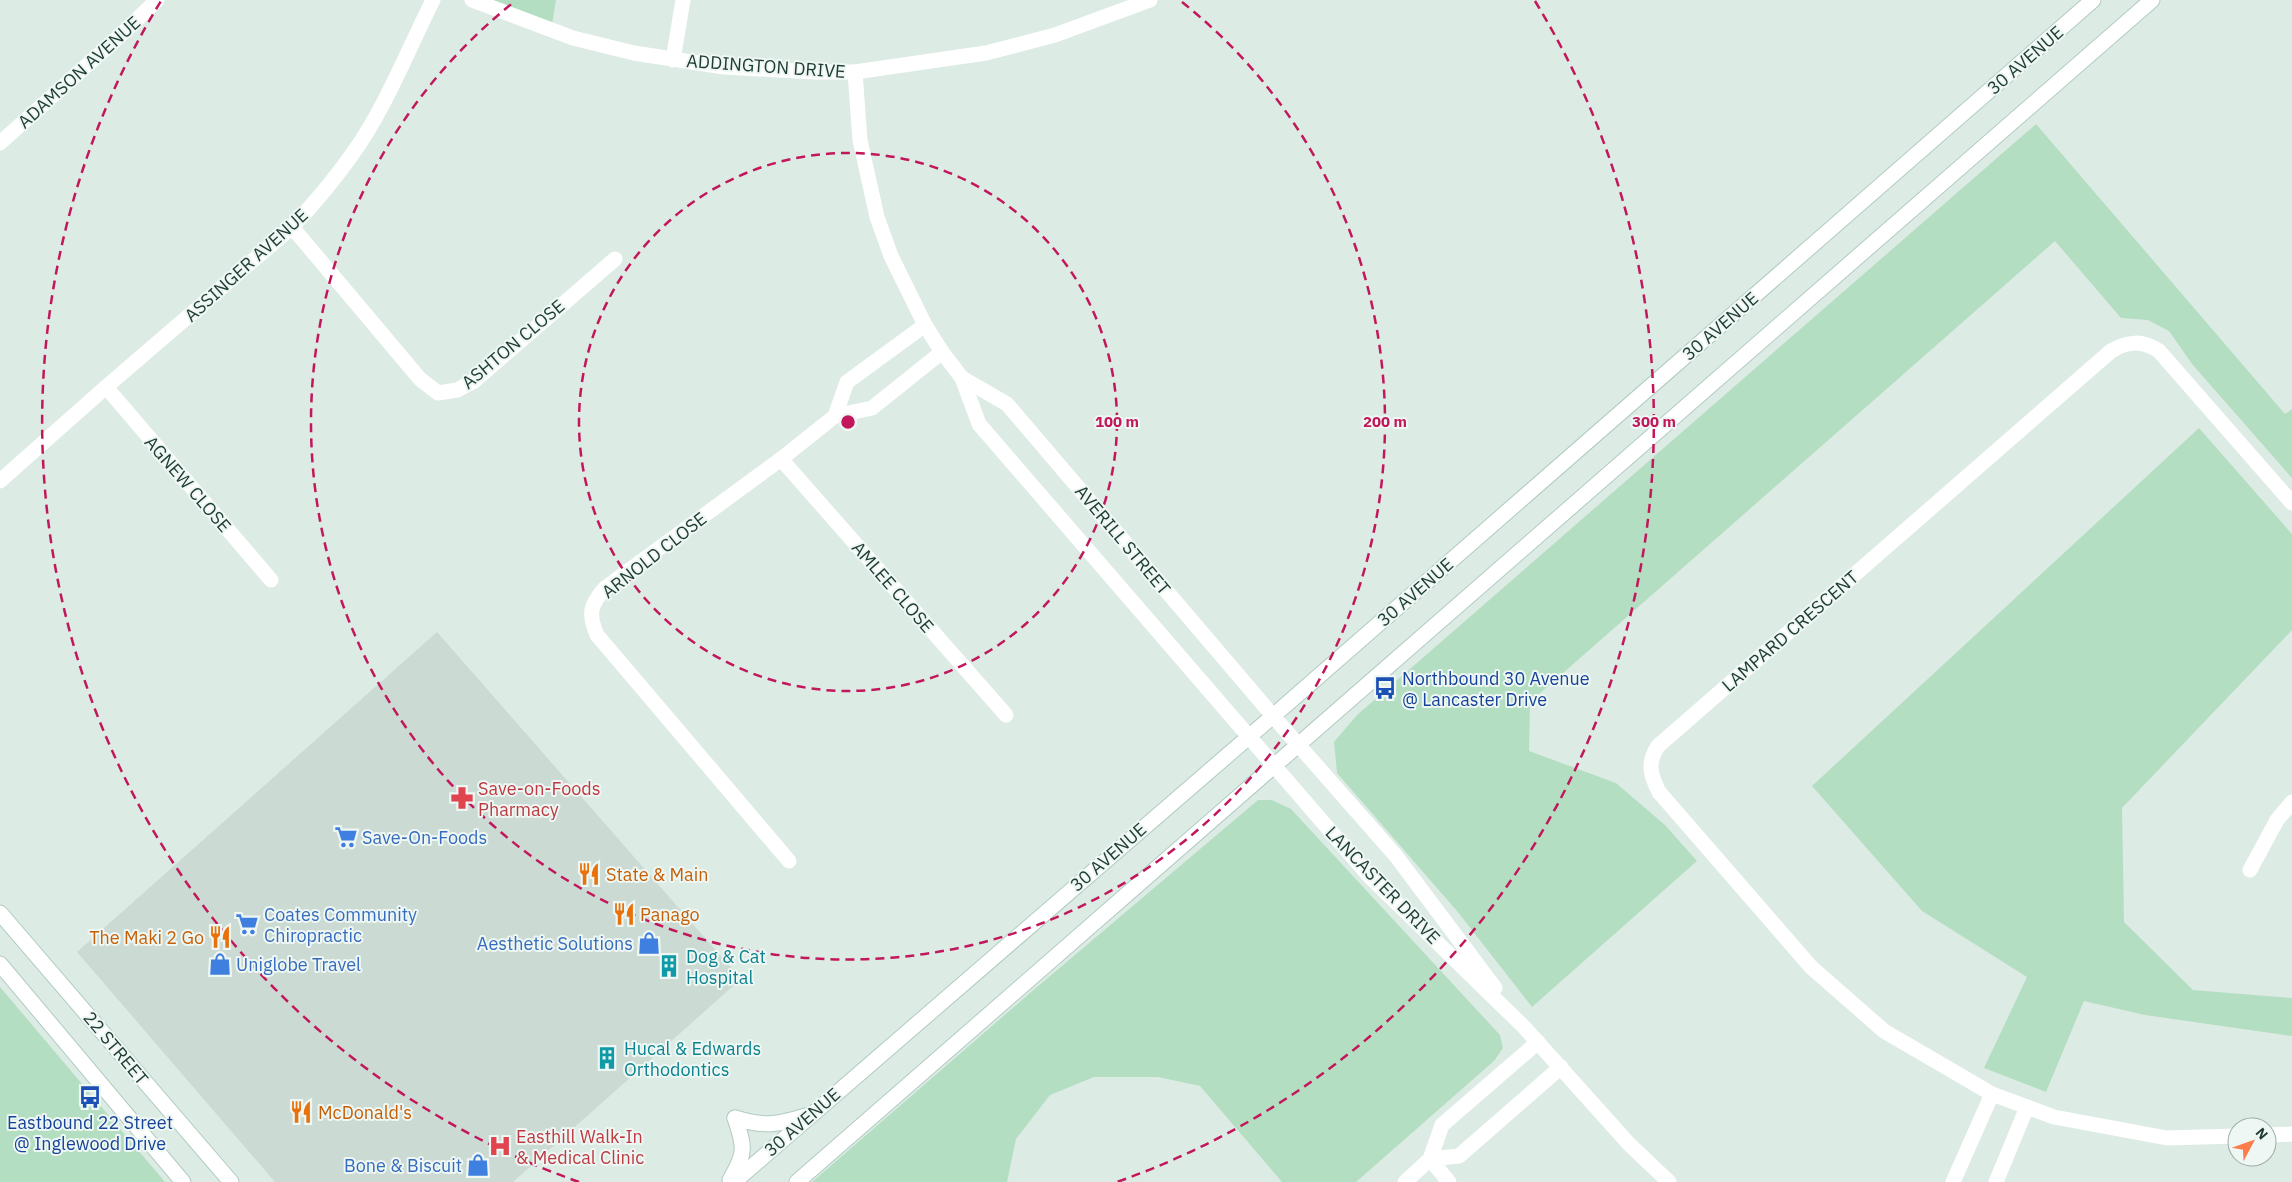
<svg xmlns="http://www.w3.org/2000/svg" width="2292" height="1182" font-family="'IBM Plex Sans',sans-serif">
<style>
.built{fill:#ccdad4}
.green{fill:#b4dec1}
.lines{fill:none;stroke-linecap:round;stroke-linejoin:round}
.secondary-casing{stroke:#b0cbc2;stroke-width:17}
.minor{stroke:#fff;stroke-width:15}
.tertiary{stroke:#fff;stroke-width:15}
.secondary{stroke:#fff;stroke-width:15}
.ring{fill:none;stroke:#c2185b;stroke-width:2.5;stroke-dasharray:9 6}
.labels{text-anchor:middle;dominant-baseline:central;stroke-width:4;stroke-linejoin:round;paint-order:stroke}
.street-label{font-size:18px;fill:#1e3b34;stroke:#eef7f3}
.transit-label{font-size:18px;fill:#164399;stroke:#eef7f3;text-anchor:start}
.health-label{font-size:18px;fill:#be3a42;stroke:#eef7f3;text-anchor:start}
.shop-label{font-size:18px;fill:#366cbe;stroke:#eef7f3;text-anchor:start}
.food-label{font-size:18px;fill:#c56008;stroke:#eef7f3;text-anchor:start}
.culture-label{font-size:18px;fill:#0d838f;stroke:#eef7f3;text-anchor:start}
.centre{fill:#c2185b;stroke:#eef7f3;stroke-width:2.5}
.ring-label{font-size:15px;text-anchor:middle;font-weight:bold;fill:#c2185b;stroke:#eef7f3;stroke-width:4;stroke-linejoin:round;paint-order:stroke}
</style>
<rect width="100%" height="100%" fill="#ddebe5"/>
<path class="built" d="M437 632 741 979 513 1182H275L77 952Z"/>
<g class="green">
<path d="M472 0H556L551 31Z"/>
<path d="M2036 124 2285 414 2292 409V478L2192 364 2169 331 2148 320 2121 318 2055 241 1530 702 1529 751 1616 783 1665 825 1697 861 1532 1007 1457 911 1337 773 1334 742 1357 715Z"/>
<path d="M2199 428 2292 534V630L2122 808 2124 922 2193 990 2292 998V1036L2145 1015 2084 1001 2046 1092 1984 1068 2027 977 1922 911 1812 786Z"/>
<path d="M1258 800H1272L1291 809 1500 1035 1503 1048 1494 1061 1356 1182H1282L1200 1086 1158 1077H1094L1050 1095 1016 1139 1007 1182H812L1030 993Z"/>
<path d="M0 987 165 1182H0Z"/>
</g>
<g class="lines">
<defs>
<g id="secondary">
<path d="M0 913 231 1182"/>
<path d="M0 964 183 1182"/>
<path d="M735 1118C765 1127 776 1125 806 1116"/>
<path d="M730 1180C746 1152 745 1148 735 1118"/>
<path d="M734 1182 1288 703 2093 0"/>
<path d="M797 1182 2152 0"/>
</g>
</defs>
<use href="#secondary" class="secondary-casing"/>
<g class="minor">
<path d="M673 60 683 0"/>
<path d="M292 227 420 379 438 393 457 390 474 381 615 259"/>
<path d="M106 387 271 580"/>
<path d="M835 416 847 382 925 325"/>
<path d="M781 459 1006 715"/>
<path d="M0 481 106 387 292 227C313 205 333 181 351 156 385 109 407 52 433 0"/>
<path d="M789 861 597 635C588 614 590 605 605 588L781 459 835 416 872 408 942 352"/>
<path d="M2250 870 2277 820 2292 802"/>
<path d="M2267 1135 2292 1134"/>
<path d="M2237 1136 2167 1138 2054 1117 1992 1094 1884 1031 1811 967 1659 792C1650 774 1647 763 1658 746L2111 351C2128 341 2142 340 2159 351L2292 503"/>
<path d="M1430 1159 1459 1156 1561 1067"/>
<path d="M1430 1159 1449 1182"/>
<path d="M1405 1182 1430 1159 1442 1125 1538 1042"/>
<path d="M1953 1182 1992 1094"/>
<path d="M1996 1182 2027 1107"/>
</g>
<g class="tertiary">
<path d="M472 0 573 38 634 53 724 67 816 72H855L986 53 1055 35 1150 0"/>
<path d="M855 72 860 140 877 217 891 256 925 325 942 352 962 378 979 424 1371 878 1524 1027 1629 1144 1669 1182"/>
<path d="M0 143 123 33 157 0"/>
<path d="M962 378 1007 404 1273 716 1396 856 1495 988"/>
</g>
<use href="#secondary" class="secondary"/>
</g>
<g class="ring">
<circle cx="848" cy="422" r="269"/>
<path d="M1182 2A537 537 0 1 1 514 2"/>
<path d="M579 1182A806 806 0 0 1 161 1M1535 1A806 806 0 0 1 1117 1182"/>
</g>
<defs>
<symbol id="bus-bare" viewBox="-9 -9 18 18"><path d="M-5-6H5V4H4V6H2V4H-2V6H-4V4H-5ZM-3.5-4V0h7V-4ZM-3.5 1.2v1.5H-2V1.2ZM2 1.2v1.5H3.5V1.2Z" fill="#1a4fb4" stroke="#eef7f3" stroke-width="2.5" paint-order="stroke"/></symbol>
<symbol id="pharmacy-bare" viewBox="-9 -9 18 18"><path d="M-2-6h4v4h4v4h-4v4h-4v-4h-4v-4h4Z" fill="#e0444e" stroke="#eef7f3" stroke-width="2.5" paint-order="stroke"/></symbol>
<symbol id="supermarket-bare" viewBox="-9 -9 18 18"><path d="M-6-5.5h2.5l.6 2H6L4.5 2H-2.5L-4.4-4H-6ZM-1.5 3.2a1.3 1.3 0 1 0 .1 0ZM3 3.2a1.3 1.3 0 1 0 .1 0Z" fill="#3f7fe0" stroke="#eef7f3" stroke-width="2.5" paint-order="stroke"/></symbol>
<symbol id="restaurant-bare" viewBox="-9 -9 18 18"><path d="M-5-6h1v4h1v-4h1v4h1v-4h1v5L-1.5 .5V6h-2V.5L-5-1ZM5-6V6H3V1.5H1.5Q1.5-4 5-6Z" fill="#e8710a" stroke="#eef7f3" stroke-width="2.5" paint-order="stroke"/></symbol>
<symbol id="shop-bare" viewBox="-9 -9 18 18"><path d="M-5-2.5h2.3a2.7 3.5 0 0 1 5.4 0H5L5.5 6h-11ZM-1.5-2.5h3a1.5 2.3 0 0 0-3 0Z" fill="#3f7fe0" stroke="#eef7f3" stroke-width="2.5" paint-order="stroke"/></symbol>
<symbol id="building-bare" viewBox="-9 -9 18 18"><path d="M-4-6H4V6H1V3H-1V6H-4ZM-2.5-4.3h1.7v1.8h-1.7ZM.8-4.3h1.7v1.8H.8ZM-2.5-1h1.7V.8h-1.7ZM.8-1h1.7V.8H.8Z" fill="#0f9aa8" stroke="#eef7f3" stroke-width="2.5" paint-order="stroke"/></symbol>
<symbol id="hospital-bare" viewBox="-9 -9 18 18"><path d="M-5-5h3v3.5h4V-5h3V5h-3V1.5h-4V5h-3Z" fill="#e0444e" stroke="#eef7f3" stroke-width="2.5" paint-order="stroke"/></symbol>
</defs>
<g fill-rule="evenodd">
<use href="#bus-bare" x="1369" y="672" width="32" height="32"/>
<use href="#pharmacy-bare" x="446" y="782" width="32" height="32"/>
<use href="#supermarket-bare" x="330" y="821" width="32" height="32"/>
<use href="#restaurant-bare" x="573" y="858" width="32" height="32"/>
<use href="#restaurant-bare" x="608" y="898" width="32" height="32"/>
<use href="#supermarket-bare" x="231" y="908" width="32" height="32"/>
<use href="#restaurant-bare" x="204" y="921" width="32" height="32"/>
<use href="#shop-bare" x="633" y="927" width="32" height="32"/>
<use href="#shop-bare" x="204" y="948" width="32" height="32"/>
<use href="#building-bare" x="653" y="950" width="32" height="32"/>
<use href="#building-bare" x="591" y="1042" width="32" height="32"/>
<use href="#bus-bare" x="74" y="1081" width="32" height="32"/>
<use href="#restaurant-bare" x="285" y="1096" width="32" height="32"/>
<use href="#hospital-bare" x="484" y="1130" width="32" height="32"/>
<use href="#shop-bare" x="462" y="1149" width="32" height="32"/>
</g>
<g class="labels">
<g class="street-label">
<text transform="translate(2025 60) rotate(-41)">30 AVENUE</text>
<text transform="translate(766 66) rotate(4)">ADDINGTON DRIVE</text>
<text transform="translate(79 72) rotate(-42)">ADAMSON AVENUE</text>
<text transform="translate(246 265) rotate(-42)">ASSINGER AVENUE</text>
<text transform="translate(1720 326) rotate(-41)">30 AVENUE</text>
<text transform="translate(513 344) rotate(-40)">ASHTON CLOSE</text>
<text transform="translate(188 484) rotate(49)">AGNEW CLOSE</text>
<text transform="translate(1123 540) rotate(50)">AVERILL STREET</text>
<text transform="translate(654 555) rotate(-38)">ARNOLD CLOSE</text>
<text transform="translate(893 587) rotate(49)">AMLEE CLOSE</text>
<text transform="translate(1415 592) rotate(-41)">30 AVENUE</text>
<text transform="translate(1790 631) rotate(-41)">LAMPARD CRESCENT</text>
<text transform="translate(1108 857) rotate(-41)">30 AVENUE</text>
<text transform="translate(1383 885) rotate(46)">LANCASTER DRIVE</text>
<text transform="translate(116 1048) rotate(50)">22 STREET</text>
<text transform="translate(802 1122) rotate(-41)">30 AVENUE</text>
</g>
<g class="transit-label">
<text x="1402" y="678">Northbound 30 Avenue<tspan x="1402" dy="21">@ Lancaster Drive</tspan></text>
<text x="90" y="1122" text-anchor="middle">Eastbound 22 Street<tspan x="90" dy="21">@ Inglewood Drive</tspan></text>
</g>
<g class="health-label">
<text x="478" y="788">Save-on-Foods<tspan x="478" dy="21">Pharmacy</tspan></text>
<text x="516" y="1136">Easthill Walk-In<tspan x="516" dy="21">&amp; Medical Clinic</tspan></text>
</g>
<g class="shop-label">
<text x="362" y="837">Save-On-Foods</text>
<text x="264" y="914">Coates Community<tspan x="264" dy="21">Chiropractic</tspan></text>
<text x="633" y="943" text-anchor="end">Aesthetic Solutions</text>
<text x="236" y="964">Uniglobe Travel</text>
<text x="462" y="1165" text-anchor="end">Bone &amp; Biscuit</text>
</g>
<g class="food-label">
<text x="606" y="874">State &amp; Main</text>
<text x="640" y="914">Panago</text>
<text x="204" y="937" text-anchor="end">The Maki 2 Go</text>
<text x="318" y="1112">McDonald's</text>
</g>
<g class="culture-label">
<text x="686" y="956">Dog &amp; Cat<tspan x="686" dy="21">Hospital</tspan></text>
<text x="624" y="1048">Hucal &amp; Edwards<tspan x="624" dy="21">Orthodontics</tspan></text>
</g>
</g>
<circle cx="848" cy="422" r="8" class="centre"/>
<g class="ring-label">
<text x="1117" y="427">100 m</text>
<text x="1385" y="427">200 m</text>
<text x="1654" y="427">300 m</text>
</g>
<g transform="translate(2252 1142) rotate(49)"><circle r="24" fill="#eef7f3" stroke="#9baca7"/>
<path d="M0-4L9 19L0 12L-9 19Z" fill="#fc7d4a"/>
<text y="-8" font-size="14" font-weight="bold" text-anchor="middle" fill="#1e3b34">N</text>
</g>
</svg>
